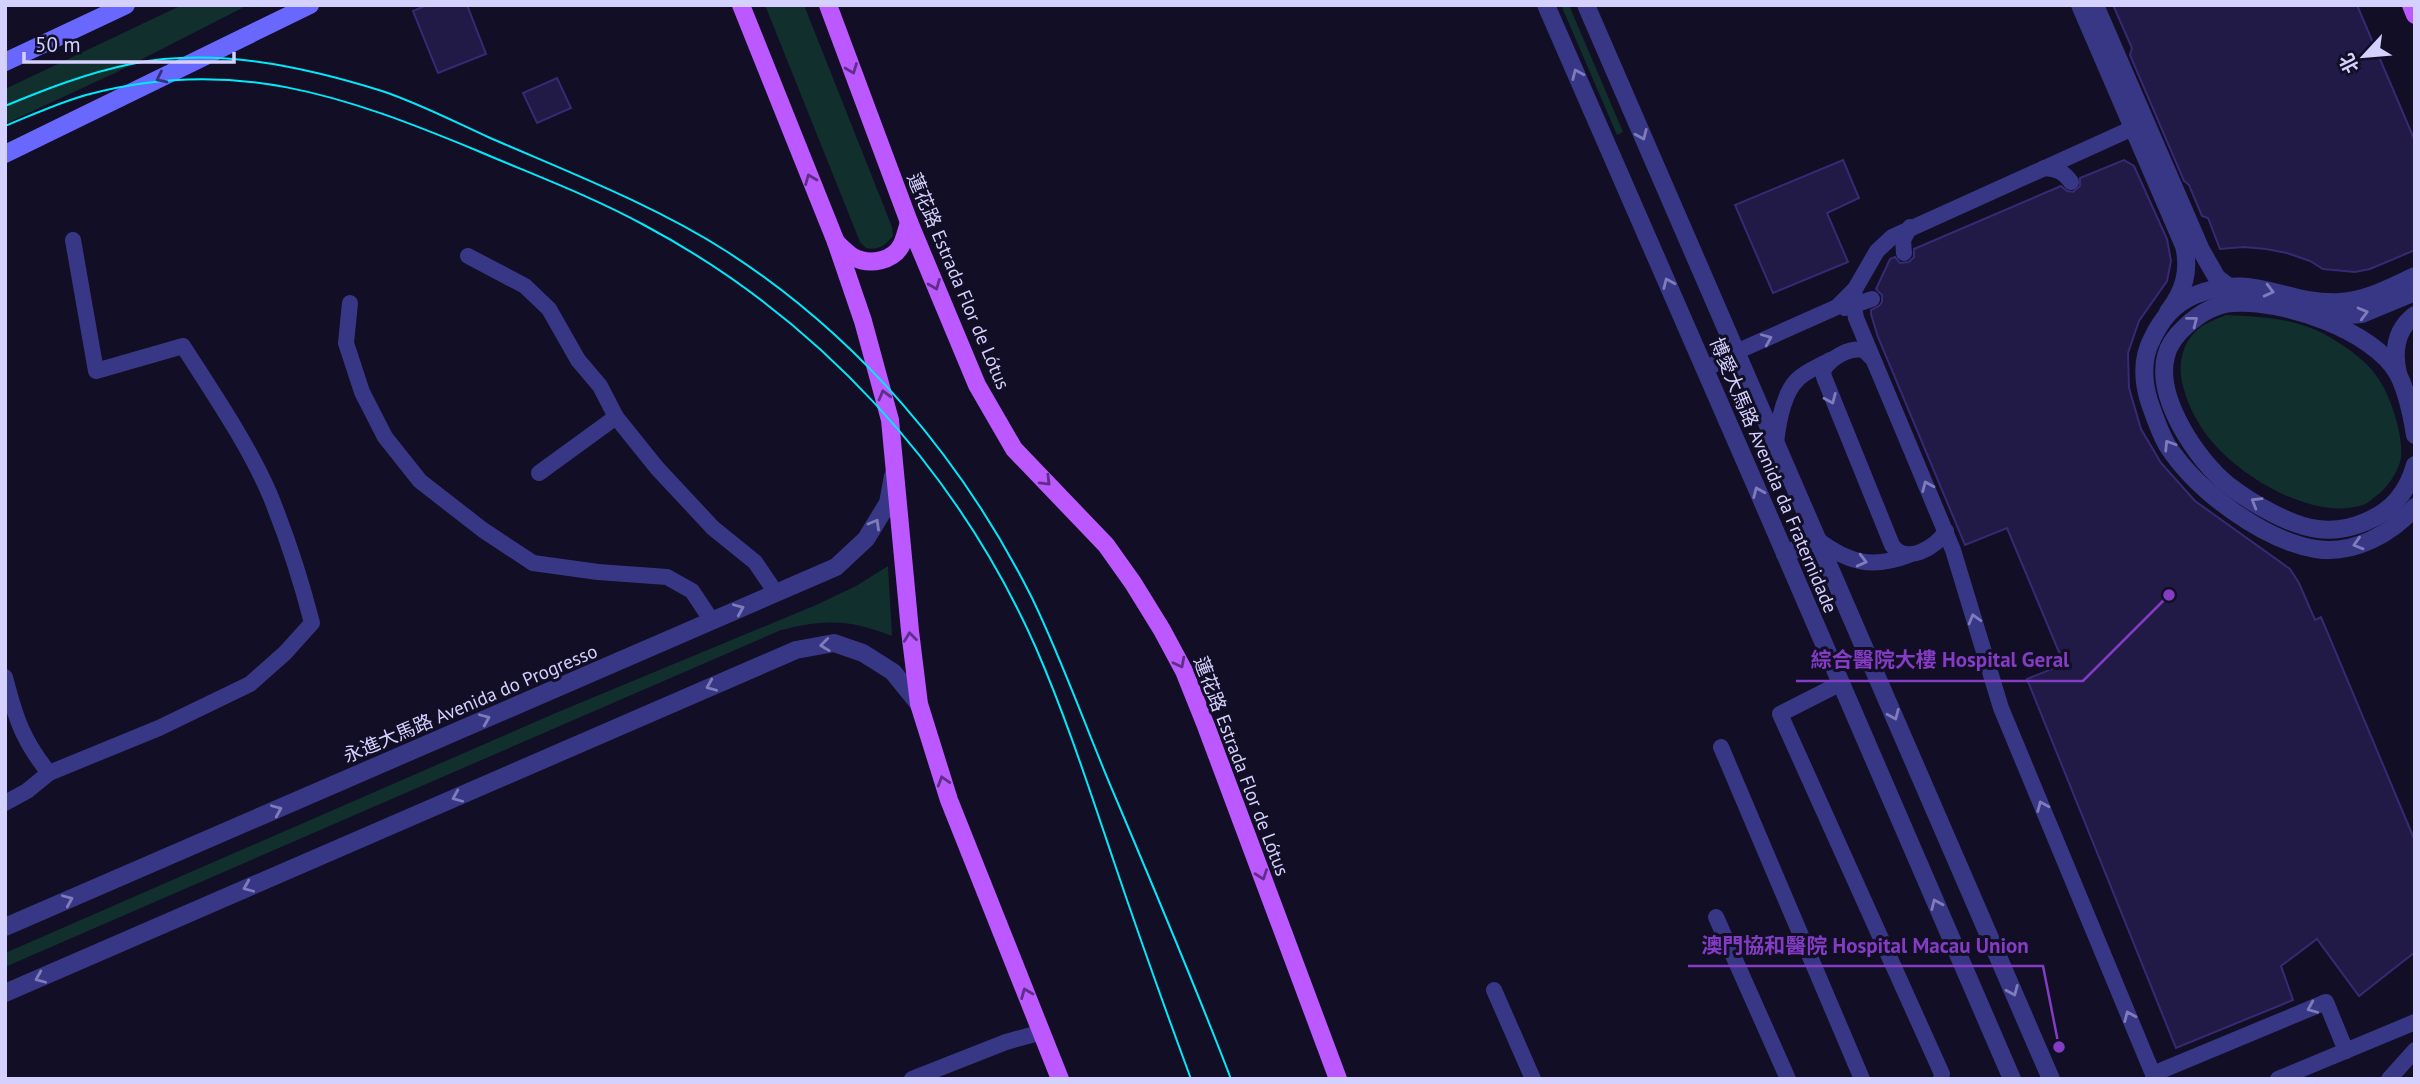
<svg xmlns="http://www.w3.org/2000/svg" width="2420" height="1084" font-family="'PT Sans','Noto Sans SC',sans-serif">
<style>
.green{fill:#102f2d}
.building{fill:#211946;stroke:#372a73;stroke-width:2}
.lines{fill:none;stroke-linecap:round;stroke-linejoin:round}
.service{stroke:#383785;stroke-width:16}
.minor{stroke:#383785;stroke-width:18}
.secondary{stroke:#6868ff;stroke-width:18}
.primary{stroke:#bc58ff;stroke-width:18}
.tram{stroke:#00eafc;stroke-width:2}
.minor-bridge{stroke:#383785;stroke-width:18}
.oneway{stroke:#5e2f87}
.oneway2{stroke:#7f7cbc}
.oneway3{stroke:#34327c}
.labels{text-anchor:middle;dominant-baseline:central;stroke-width:6;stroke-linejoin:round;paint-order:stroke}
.street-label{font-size:19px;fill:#d5d1ff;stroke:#110e25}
.leader{fill:none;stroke:#843cc5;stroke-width:2.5}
.callout-dot{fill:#843cc5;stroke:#110e25;stroke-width:2.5}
.callout-label{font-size:21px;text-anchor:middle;font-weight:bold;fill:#843cc5;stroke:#110e25;stroke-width:6;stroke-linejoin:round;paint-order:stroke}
</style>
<rect width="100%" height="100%" fill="#110e25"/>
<g class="green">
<path d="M182 5H248L117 72 5 124V89Z"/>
<path d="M765 5H804L892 227 893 236C885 245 878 251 866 248L860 242Z"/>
<path d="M1561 5H1569L1623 132 1617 135Z"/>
<path d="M2226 315C2266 317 2298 318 2333 339 2351 350 2369 363 2380 381 2391 398 2406 442 2400 462 2397 473 2388 486 2380 493 2374 497 2369 503 2363 505 2311 522 2232 473 2203 430 2193 415 2186 400 2182 382 2178 363 2182 343 2198 329 2205 323 2217 319 2226 315Z"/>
<path d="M888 566 892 636C849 619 825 619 781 630L5 967V953L558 712 816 605 856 586Z"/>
</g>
<g class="building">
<path d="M427 5H467L486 54 438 73 413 11Z"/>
<path d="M2113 5H2357L2415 141V250L2370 269 2355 272 2323 269 2310 261 2287 253 2266 249 2244 247 2220 249 2208 218 2202 216 2189 185 2184 181 2130 55 2132 48Z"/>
<path d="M557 78 571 108 537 123 523 93Z"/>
<path d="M1843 160 1859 198 1827 213 1848 262 1773 293 1735 205Z"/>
<path d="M2124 160 2134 166 2167 239 2171 261 2167 281 2139 321 2128 353 2129 388 2141 429 2161 463 2195 501 2290 569 2299 583 2315 620 2321 617 2415 841V952L2359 996 2317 939 2281 966 2293 1000 2176 1048 2027 679 2064 664 2007 528 1965 545 1878 337 1871 314V310L1879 306 1882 302V295L1876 289 1890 259 1895 257 1900 263 1909 262 1914 257V249L2061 186 2067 191 2073 192 2080 186V178Z"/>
</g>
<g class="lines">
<g class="service">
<path d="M2044 168C2057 169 2063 171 2071 182"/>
<path d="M1904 253 1903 240 1910 227"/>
<path d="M468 256 525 286 549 309 578 360 600 386 616 417 657 468 713 528 755 562 776 593"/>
<path d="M1855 289 1853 301 1856 318 1953 550 2001 708 2155 1079"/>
<path d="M350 303 346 343 362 392 385 437 420 481 483 530 533 563 598 572 667 577 692 591 712 621"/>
<path d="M1845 308 1872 299"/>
<path d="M1872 358 1864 350C1849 347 1830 358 1823 371L1824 377 1892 545C1905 566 1937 547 1946 531"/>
<path d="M1706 369 1736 352 1837 307 1855 289 1877 251 1892 237 2144 123"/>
<path d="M1776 443C1778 425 1783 394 1797 380 1805 371 1820 366 1830 360"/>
<path d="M539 473 616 417"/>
<path d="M1818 540C1849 563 1872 569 1909 555"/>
<path d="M5 677C15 717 23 741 49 773L27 791 5 803"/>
<path d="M1841 683 1780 714 1942 1074 1941 1079"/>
<path d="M1721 747 1862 1079"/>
<path d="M49 773 159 728 250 684 285 653 312 623C301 580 287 537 270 495 248 444 213 393 183 346L96 371 73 240"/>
<path d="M1716 917 1788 1079"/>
<path d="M1494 990 1533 1079"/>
<path d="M2153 1074 2326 1002 2346 1051"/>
<path d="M912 1079 1006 1042 1042 1032"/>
<path d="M2278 1079 2415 1022"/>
<path d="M2389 1079 2415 1050"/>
</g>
<g class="minor">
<path d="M1546 5C1704 362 1856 721 2012 1079"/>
<path d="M1586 5 2051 1079"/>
<path d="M2080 5 2184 246C2190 271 2184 291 2168 312"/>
<path d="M2095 5 2201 250 2217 278 2238 294"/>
<path d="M2322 317 2362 314 2415 292"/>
<path d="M2398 374C2393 352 2395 330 2415 315"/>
<path d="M2415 435C2412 416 2407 392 2398 374 2374 330 2280 299 2233 303 2215 304 2199 314 2186 326 2177 334 2169 343 2166 356 2155 398 2197 460 2228 485 2250 502 2290 526 2318 529 2333 531 2351 528 2365 522 2392 511 2407 493 2415 465"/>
<path d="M1785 554 1818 540"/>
<path d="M5 927 836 567 866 539 888 503 893 476"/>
<path d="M5 993 796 650 834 643 863 653 893 672 919 704"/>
</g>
<g class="secondary">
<path d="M5 62 126 5"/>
<path d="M5 154 310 5"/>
</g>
<g class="primary">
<path d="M741 5 836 242 863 321 890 420 910 631 919 704 949 800 1060 1079"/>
<path d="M828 5 909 222 977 385 1014 449 1106 545 1133 583 1162 630 1184 671 1206 726 1338 1079"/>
<path d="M2411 5 2415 15"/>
<path d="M836 242C841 247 847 253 853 257 870 266 894 261 902 244 905 237 907 229 909 222"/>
</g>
<g class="tram">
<path d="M5 106C46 89 87 73 131 64 214 47 302 66 382 91 418 103 453 121 488 137 568 172 652 204 726 251 858 336 962 458 1032 598 1064 664 1088 734 1117 801 1156 893 1195 985 1231 1079"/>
<path d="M5 126C32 115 58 103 86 95 232 55 345 96 478 151 534 175 591 196 644 225 817 317 957 469 1036 648 1066 717 1089 788 1113 859 1138 933 1164 1006 1191 1079"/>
</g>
<path class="minor-bridge" d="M2415 276C2391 287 2366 301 2340 302 2284 305 2254 271 2195 295 2174 304 2162 318 2152 339 2142 358 2143 381 2149 401 2154 415 2159 431 2167 445 2196 490 2262 540 2316 549 2353 555 2391 534 2415 507"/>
</g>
<defs><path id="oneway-chevron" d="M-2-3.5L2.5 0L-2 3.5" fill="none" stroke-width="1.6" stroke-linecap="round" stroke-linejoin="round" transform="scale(1.75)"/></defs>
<g class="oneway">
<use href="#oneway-chevron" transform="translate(852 69) rotate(69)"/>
<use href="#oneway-chevron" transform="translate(810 179) rotate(-112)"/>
<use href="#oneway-chevron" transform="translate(935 285) rotate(68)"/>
<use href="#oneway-chevron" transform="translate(884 395) rotate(-105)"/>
<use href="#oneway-chevron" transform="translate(1046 481) rotate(45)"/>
<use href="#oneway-chevron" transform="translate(910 637) rotate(-97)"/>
<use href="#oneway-chevron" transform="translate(1180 663) rotate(63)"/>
<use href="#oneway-chevron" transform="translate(943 781) rotate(-107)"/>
<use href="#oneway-chevron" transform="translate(1262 875) rotate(70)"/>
<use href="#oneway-chevron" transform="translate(1026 993) rotate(-112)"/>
</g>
<g class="oneway2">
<use href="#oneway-chevron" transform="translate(1577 74) rotate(-114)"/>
<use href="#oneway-chevron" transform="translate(1642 135) rotate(67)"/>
<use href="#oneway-chevron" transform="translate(1668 283) rotate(-114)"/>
<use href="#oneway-chevron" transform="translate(2269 291) rotate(14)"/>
<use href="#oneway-chevron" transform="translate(2363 313) rotate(-15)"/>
<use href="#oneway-chevron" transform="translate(2193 321) rotate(-38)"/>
<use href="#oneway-chevron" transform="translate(1767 339) rotate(-23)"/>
<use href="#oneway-chevron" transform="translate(1831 399) rotate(67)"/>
<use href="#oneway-chevron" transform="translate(2169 445) rotate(-122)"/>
<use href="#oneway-chevron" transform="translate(1927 486) rotate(-113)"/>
<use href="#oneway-chevron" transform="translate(1758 492) rotate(-113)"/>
<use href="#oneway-chevron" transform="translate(2256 502) rotate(-149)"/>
<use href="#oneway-chevron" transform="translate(875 524) rotate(-60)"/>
<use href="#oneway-chevron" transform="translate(2358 544) rotate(163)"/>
<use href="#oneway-chevron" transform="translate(1862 561) rotate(14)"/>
<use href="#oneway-chevron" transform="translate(739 609) rotate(-23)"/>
<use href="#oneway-chevron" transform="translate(1974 619) rotate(-106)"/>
<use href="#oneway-chevron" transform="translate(825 645) rotate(173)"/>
<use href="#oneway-chevron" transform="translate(711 686) rotate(157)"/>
<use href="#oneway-chevron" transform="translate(1894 715) rotate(67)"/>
<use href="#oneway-chevron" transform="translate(485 719) rotate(-23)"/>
<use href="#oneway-chevron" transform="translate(457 797) rotate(157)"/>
<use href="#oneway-chevron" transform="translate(2042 806) rotate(-113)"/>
<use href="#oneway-chevron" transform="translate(277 810) rotate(-23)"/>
<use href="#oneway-chevron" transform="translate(248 887) rotate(157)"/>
<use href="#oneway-chevron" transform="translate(68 900) rotate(-23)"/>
<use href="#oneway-chevron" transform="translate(1936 904) rotate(-114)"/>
<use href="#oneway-chevron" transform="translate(40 978) rotate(157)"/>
<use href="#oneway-chevron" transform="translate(2013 991) rotate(67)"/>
<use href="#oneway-chevron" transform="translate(2312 1008) rotate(157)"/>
<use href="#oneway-chevron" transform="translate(2129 1016) rotate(-113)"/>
</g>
<use class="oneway3" href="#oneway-chevron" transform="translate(161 78) rotate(154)"/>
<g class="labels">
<g class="street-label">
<text transform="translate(959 281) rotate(67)">蓮花路 Estrada Flor de Lótus</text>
<text transform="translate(1774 475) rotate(67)">博愛大馬路 Avenida da Fraternidade</text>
<text transform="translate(470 703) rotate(-23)">永進大馬路 Avenida do Progresso</text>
<text transform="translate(1242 766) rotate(69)">蓮花路 Estrada Flor de Lótus</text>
</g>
</g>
<path class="leader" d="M2169 595L2083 681H1796M2059 1047L2043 966H1688"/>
<g class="callout-dot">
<circle cx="2169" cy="595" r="7"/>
<circle cx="2059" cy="1047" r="7"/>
</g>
<g class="callout-label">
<text x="1940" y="667">綜合醫院大樓 Hospital Geral</text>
<text x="1865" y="953">澳門協和醫院 Hospital Macau Union</text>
</g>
<rect width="2420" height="1084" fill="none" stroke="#d5d1ff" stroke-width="14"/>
<g transform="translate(2364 56) rotate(244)" stroke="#110e25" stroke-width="5" paint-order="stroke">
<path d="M0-5L12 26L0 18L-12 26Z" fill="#d5d1ff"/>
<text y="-10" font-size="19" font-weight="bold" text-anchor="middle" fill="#d5d1ff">北</text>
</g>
<path d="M24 52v10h210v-10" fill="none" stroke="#d5d1ff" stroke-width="3.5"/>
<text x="35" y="52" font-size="21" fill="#d5d1ff" stroke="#110e25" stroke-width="5" paint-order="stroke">50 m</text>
</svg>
